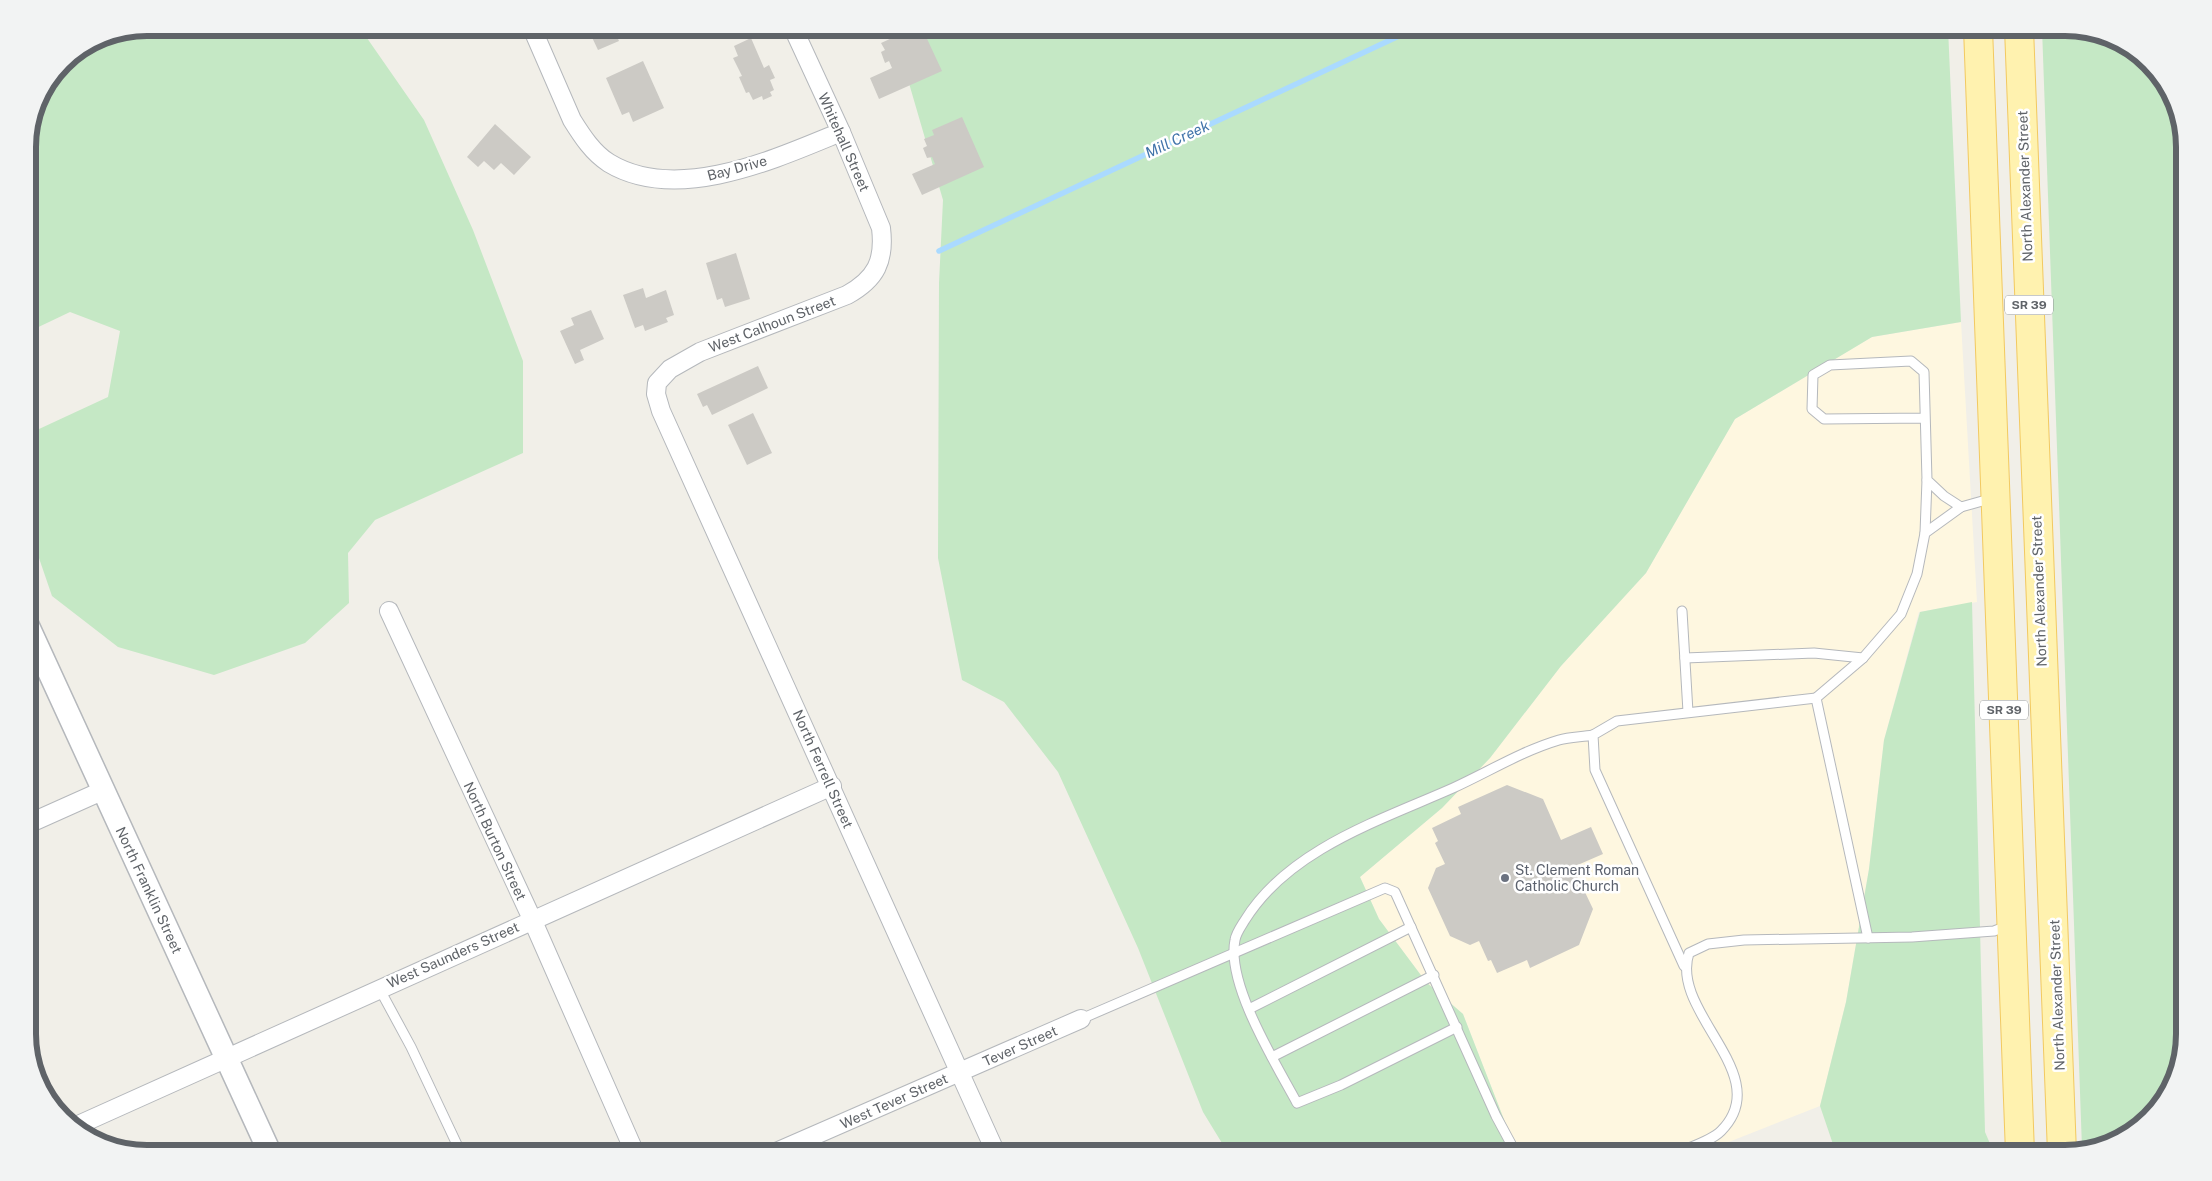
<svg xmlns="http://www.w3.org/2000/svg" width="2212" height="1181" font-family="'Public Sans',sans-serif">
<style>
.commercial{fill:#fef7e0}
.green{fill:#c5e8c5}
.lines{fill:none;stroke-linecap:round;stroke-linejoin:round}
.stream{stroke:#aadaff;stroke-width:5.5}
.building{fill:#cccac5}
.service-casing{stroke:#b5b8bc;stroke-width:11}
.minor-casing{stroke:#b5b8bc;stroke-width:20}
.tertiary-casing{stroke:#b5b8bc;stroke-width:25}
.primary-casing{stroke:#f2c960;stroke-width:30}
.service{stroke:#fff;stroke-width:9}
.minor{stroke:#fff;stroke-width:18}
.tertiary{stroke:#fff;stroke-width:22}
.primary{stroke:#fff2af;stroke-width:28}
.worship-dot{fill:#6b7280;stroke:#fff;stroke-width:2}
.labels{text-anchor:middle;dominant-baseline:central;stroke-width:5;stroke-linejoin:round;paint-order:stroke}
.shield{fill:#fff;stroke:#8f9295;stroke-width:1}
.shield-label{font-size:12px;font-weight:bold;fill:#5f6368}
.street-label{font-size:14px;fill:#5f6368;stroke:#fff}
.worship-label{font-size:14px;fill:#5b616d;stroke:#fff;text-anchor:start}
.water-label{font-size:15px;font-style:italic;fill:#4174aa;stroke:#fff}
.rim{fill:none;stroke:#5f6368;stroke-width:6}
</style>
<rect width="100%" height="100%" fill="#f1efe8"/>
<path class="commercial" d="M1961 322 1977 602 1919 612 1884 740 1869 869 1846 1002 1820 1106 1701 1153H1517L1463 1014 1426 982 1379 919 1360 877 1442 808 1490 758 1561 666 1646 573 1735 419 1872 337Z"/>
<g class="green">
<path d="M147 28H360L424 120 473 230 523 361V453L375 520 348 553 349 603 305 643 214 675 118 647 52 596 28 526V467L39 429 108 397 120 331 70 312 28 332V140L37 101 63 62 102 36Z"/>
<path d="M928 28H1948L1961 322 1872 337 1735 419 1646 573 1561 666 1490 758 1442 808 1360 877 1379 919 1426 982 1463 1014 1517 1153H1228L1203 1112 1138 948 1058 772 1004 702 962 680 938 558 939 283 943 200 906 73Z"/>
<path d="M2042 28H2065L2118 40 2164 81 2184 140V1034L2172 1087 2131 1133 2082 1148Z"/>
<path d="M1972 602 1985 1132 1994 1153H1836L1820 1106 1846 1002 1869 869 1884 740 1920 612Z"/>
</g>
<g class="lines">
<path class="stream" d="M939 251 1416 28"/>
</g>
<g class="building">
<path d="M583 28H613L619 41 598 50 589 31 585 33Z"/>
<path d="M906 28H922L942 71 879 99 870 78 892 68 889 61 885 63 881 52 885 50 881 43 892 38 890 35Z"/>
<path d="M751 38 764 68 769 65 775 78 770 80 774 90 770 92 772 96 763 100 762 96 753 100 749 92 746 93 739 77 742 76 733 58 738 56 734 46Z"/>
<path d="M643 61 664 108 633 122 629 112 622 115 606 78Z"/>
<path d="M962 117 984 167 922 195 912 174 935 164 932 157 927 158 923 148 927 146 924 139 934 135 932 130Z"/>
<path d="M495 124 531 157 514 175 501 163 494 170 484 161 478 167 467 157Z"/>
<path d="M736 253 750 299 725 307 722 298 717 300 706 263Z"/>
<path d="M643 288 646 298 666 290 674 315 666 318 668 322 645 331 643 325 635 328 623 295Z"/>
<path d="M591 310 604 339 580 350 584 360 575 364 560 331 574 325 571 318Z"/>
<path d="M758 366 768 388 712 415 707 405 703 407 697 394Z"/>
<path d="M753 413 772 453 747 465 728 425Z"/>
<path d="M1507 785 1543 799 1561 840 1591 827 1603 854 1573 867 1593 909 1579 945 1530 968 1527 960 1497 973 1491 960 1488 961 1479 941 1470 945 1450 936 1428 888 1436 868 1445 864 1435 843 1438 841 1432 828 1461 814 1458 807Z"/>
</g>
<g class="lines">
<defs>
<g id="service">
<path d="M1925 418 1824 419 1812 409 1813 375 1830 365 1911 361 1924 372 1927 480 1944 496 1961 507"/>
<path d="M1925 533 1927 480"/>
<path d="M1682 611 1688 712"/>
<path d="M1685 658 1814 653 1863 658"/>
<path d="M1868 938 1816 698 1863 658 1901 614 1917 574 1925 533 1961 507 1993 498"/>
<path d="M1684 966 1595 770 1593 735 1617 721 1816 698"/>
<path d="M379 988 411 1047 461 1153"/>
<path d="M1249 1009 1411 927"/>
<path d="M1081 1019 1385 888 1395 892 1496 1116 1516 1153"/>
<path d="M1457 1027 1341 1085 1297 1103C1276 1064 1226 984 1235 940 1236 933 1242 925 1245 920 1289 849 1381 820 1453 788 1488 772 1522 751 1559 740 1570 737 1582 737 1593 735"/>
<path d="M1272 1057 1434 975"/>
<path d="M806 1139 813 1153"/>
<path d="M1677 1153C1690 1147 1711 1141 1721 1131 1777 1075 1669 1013 1689 953L1708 944 1744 940 1912 937 1994 931 2007 926"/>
</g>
<g id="minor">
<path d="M532 28 572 120C582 136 593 153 609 163 677 204 775 159 841 132"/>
<path d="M793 28 841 132 881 228C885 261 876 279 847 295L700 352 670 369 657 383 656 394 661 411 996 1153"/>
<path d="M389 611 532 919 635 1153"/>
<path d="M28 824 104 790"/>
<path d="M76 1126 832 786"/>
<path d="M774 1153 1081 1019"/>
</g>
<path id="tertiary" d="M28 626 270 1153"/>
<g id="primary">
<path d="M1978 28 2020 1153"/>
<path d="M2019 28 2062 1153"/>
</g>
</defs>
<use href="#service" class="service-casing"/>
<use href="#minor" class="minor-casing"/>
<use href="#tertiary" class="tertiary-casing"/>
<use href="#primary" class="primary-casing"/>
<use href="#service" class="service"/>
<use href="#minor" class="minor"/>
<use href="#tertiary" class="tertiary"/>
<use href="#primary" class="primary"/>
</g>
<circle class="worship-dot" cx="1505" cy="878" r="5"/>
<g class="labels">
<g class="shield">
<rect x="2005" y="295.5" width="48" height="19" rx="4"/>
<rect x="1980" y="700.5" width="48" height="19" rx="4"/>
</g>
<g class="shield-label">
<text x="2029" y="305">SR 39</text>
<text x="2004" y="710">SR 39</text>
</g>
<g class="street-label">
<text transform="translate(844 142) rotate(66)">Whitehall Street</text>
<text transform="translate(737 168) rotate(-15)">Bay Drive</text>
<text transform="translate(2025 186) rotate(-92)">North Alexander Street</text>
<text transform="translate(772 324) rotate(-21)">West Calhoun Street</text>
<text transform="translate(2039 591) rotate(-92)">North Alexander Street</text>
<text transform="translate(823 769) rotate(66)">North Ferrell Street</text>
<text transform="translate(495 841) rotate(65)">North Burton Street</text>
<text transform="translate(149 890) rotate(65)">North Franklin Street</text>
<text transform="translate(453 955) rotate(-24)">West Saunders Street</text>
<text transform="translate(2057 995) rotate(-92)">North Alexander Street</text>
<text transform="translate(1020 1046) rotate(-24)">Tever Street</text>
<text transform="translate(894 1101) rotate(-24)">West Tever Street</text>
</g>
<g class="worship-label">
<text x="1515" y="870">St. Clement Roman<tspan x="1515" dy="16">Catholic Church</tspan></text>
</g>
<g class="water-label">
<text transform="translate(1177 139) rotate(-25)">Mill Creek</text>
</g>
</g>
<path d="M0 0H2212V1181H0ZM147 36H2065A111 111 0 0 1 2176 147V1034A111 111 0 0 1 2065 1145H147A111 111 0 0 1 36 1034V147A111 111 0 0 1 147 36Z" fill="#f2f3f3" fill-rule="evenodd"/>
<path class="rim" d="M147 36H2065A111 111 0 0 1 2176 147V1034A111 111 0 0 1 2065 1145H147A111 111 0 0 1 36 1034V147A111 111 0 0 1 147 36Z"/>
</svg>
